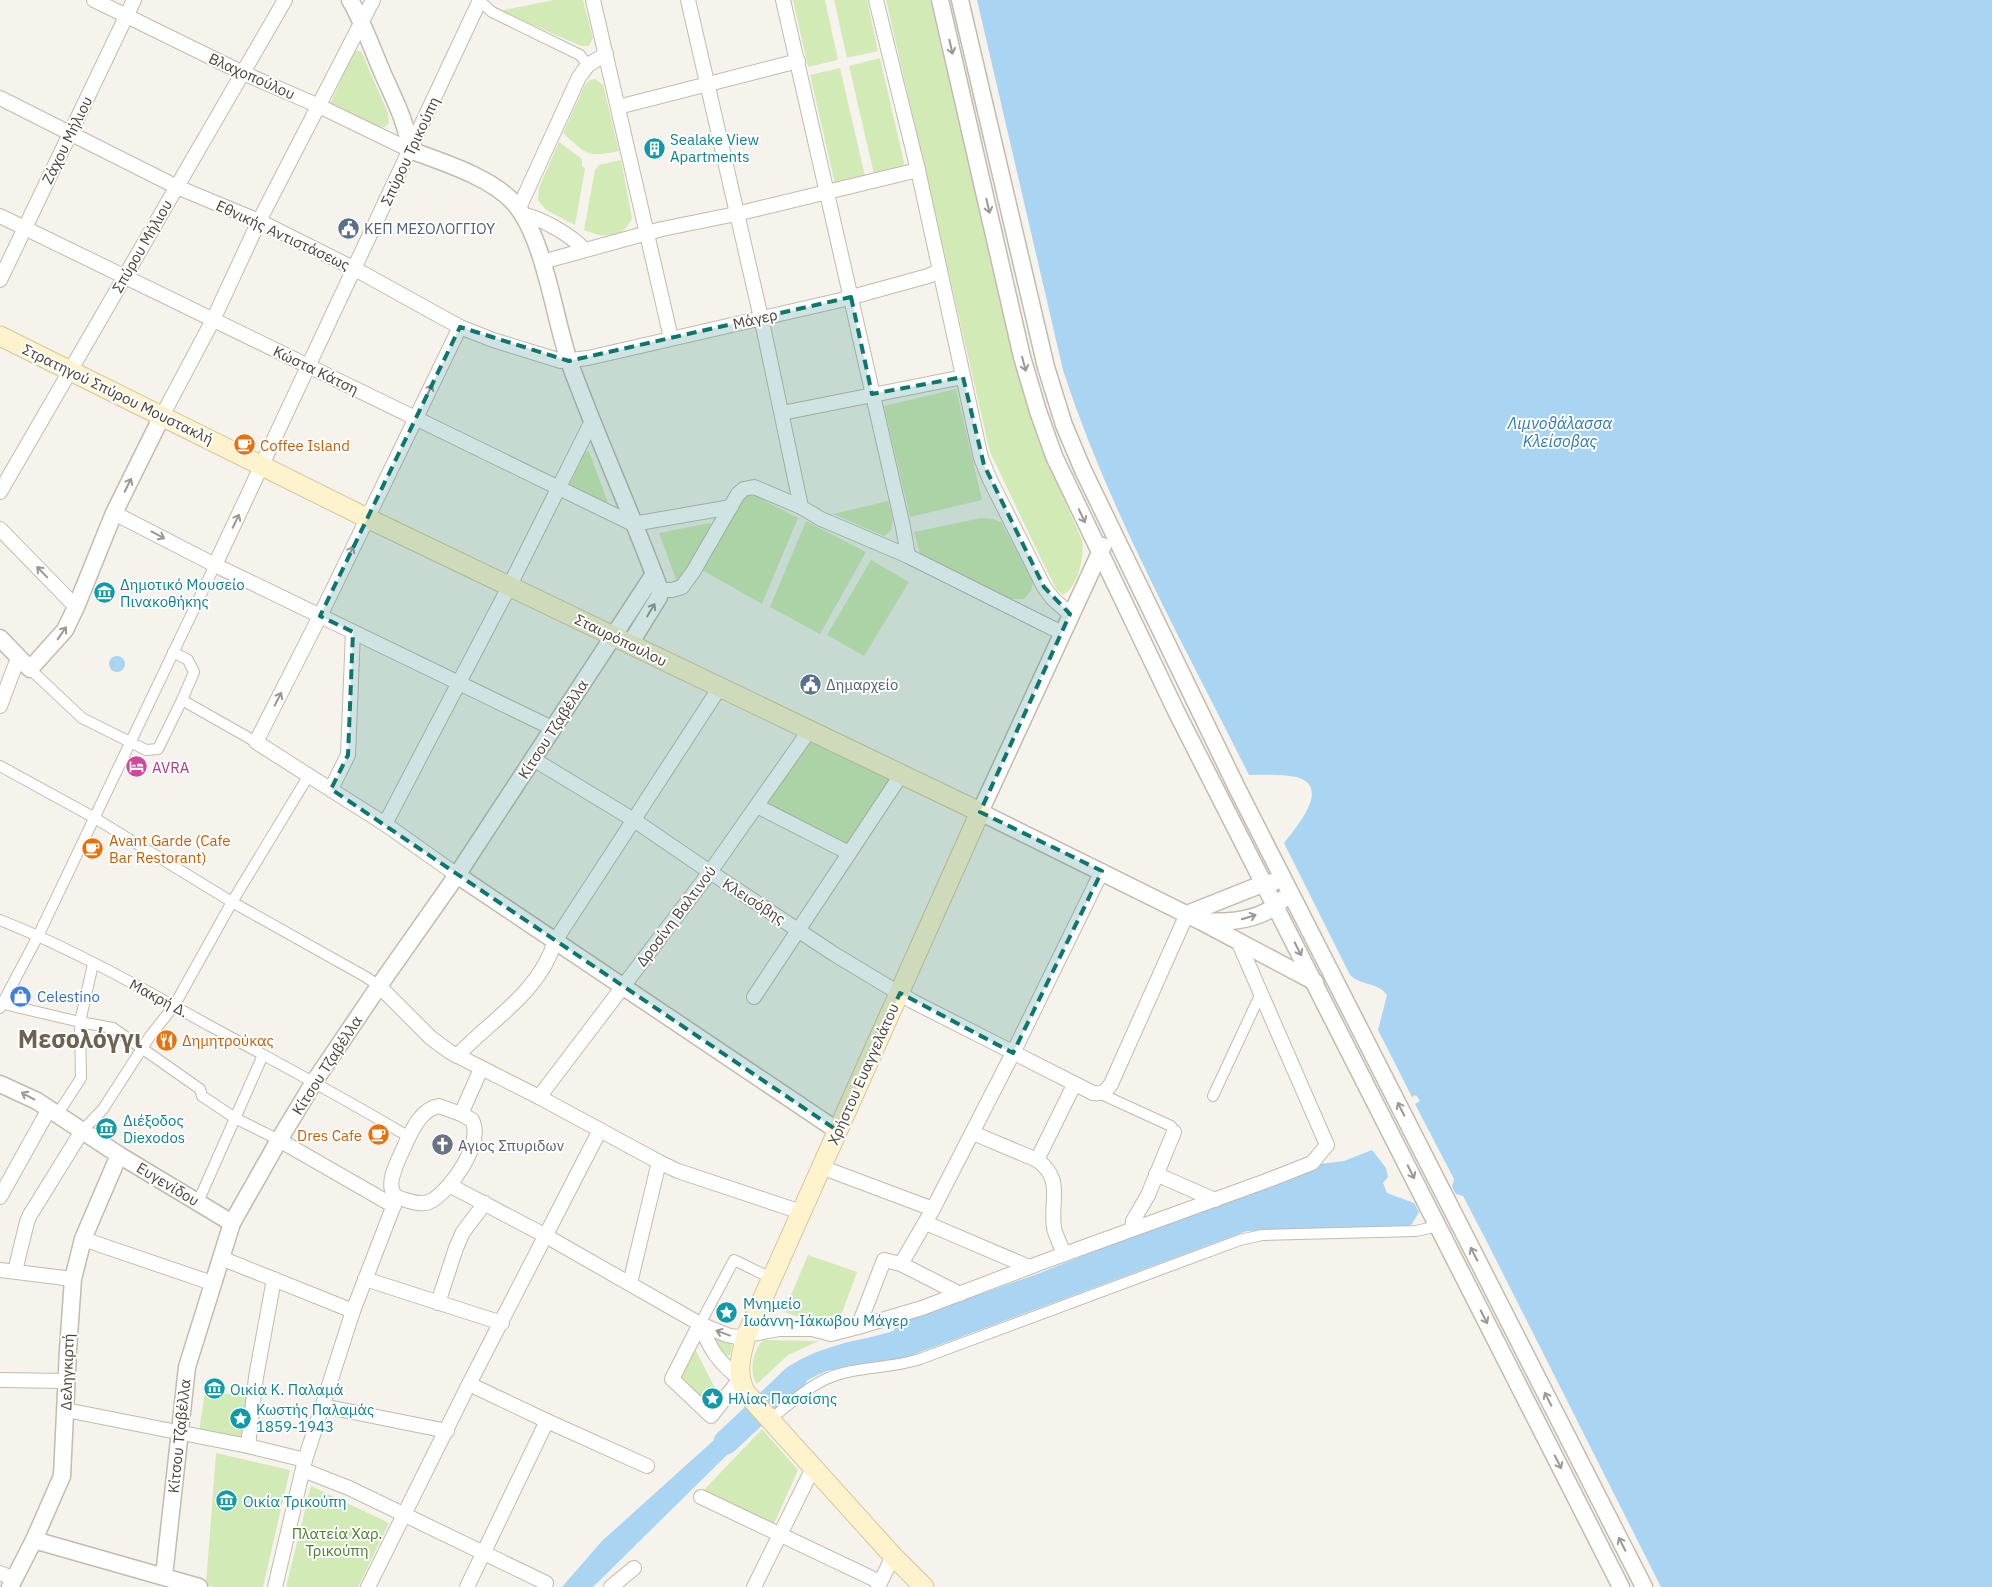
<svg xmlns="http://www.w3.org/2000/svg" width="1992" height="1587" font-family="'IBM Plex Sans',sans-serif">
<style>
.green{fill:#d2eab5}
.water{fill:#a9d4f2}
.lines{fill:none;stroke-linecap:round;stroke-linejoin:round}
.river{stroke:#a9d4f2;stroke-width:25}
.pedestrian-casing{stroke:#c2bbae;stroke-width:12}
.minor-casing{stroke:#c2bbae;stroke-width:16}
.tertiary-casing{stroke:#c2bbae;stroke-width:19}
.secondary-casing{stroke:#d6c79b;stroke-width:21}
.pedestrian{stroke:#fff;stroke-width:10}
.minor{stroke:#fff;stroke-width:14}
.tertiary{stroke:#fff;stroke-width:16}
.secondary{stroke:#fff3cd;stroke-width:19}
.oneway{stroke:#9c9892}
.marked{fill:#0f766e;fill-opacity:0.2;stroke:#0f766e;stroke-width:4;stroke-dasharray:10 6;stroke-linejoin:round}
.labels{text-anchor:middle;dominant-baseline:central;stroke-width:4;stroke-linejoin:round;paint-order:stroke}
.street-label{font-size:15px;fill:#4b4439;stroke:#fff}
.culture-label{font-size:15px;fill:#0d838f;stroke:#fff;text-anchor:start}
.service-label{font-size:15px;fill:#4e5e75;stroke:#fff;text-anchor:start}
.food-label{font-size:15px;fill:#c56008;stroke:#fff;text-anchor:start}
.hotel-label{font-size:15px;fill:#b23c85;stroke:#fff;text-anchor:start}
.shop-label{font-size:15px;fill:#366cbe;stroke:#fff;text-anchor:start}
.worship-label{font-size:15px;fill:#5b616d;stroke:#fff;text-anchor:start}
.park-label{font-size:15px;fill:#4a7f2a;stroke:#fff}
.water-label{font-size:16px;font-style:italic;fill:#2e7ab2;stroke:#fff}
.town-label{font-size:25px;font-weight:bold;fill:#6e6250;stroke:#fff}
</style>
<rect width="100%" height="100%" fill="#f6f3ec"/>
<g class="green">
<path d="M554 0H583L593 38 589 46H581L503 12 504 10Z"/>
<path d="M793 0H825L838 60 808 67Z"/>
<path d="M834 0H867L878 51 847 58Z"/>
<path d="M886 0H930L1024 393 1041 447 1082 540C1085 554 1078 588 1063 595L1057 590 1045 567 990 452Z"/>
<path d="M356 51H361L388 113 389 123 385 127 380 128 330 104 353 54Z"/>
<path d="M880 58 905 167 874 174 849 66Z"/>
<path d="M840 68 865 176 835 184 810 75Z"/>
<path d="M595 79 603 85 619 151C586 158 587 154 563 133L585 85 590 80Z"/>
<path d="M559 142 582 159V166L585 169 575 225 546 210 538 200 539 188Z"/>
<path d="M621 160 632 218C623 240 603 238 584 230L595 170 599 165Z"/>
<path d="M956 389 982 500 910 517 884 406Z"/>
<path d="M589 451 609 506 568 488 585 452Z"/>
<path d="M744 490 798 518 762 604 702 570Z"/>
<path d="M888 501C891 514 898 528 884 536L833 514Z"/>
<path d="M981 518 993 519 1001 522 1033 582 1031 591 1024 599H1011L920 555 914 532Z"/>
<path d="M806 521 866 552 820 634 770 607Z"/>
<path d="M709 523 713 525 683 582H677L659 533Z"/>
<path d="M871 560 909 582 864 656 827 635Z"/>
<path d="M809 731 901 775 849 853 757 806Z"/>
<path d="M808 1255 857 1272 836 1329 784 1312Z"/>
<path d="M711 1332 732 1345 730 1355 723 1357 710 1335Z"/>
<path d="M763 1340 817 1341H819L788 1355 757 1384C748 1372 753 1351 763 1340Z"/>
<path d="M694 1347 720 1398 711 1408 680 1376Z"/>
<path d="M206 1385 224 1387V1393L250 1397 243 1442 199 1432Z"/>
<path d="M762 1429 798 1470 773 1526 703 1491Z"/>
<path d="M216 1453 290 1470 263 1587H214L206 1584Z"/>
<path d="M311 1486 389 1523 358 1587H286Z"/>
</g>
<g class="water">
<path d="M977 0H1992V1587H1661L1485 1238 1463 1196 1456 1194 1452 1187 1454 1179 1415 1104 1420 1101 1416 1095 1412 1097 1378 1030 1387 995C1379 983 1360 985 1350 975L1284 843C1295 829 1333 786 1296 777 1281 774 1264 775 1249 775 1183 643 1109 511 1063 370Z"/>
<circle cx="117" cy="664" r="8"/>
<path d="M1372 1150 1386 1168 1388 1177 1383 1183 1387 1193 1414 1203 1419 1212 1412 1224 1404 1228 1247 1231 915 1354C903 1358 886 1365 874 1362L876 1355 888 1353C890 1339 891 1328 904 1321L1040 1273 1212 1204 1320 1164 1344 1161Z"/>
<path d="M885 1337 887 1338 886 1349 868 1348 871 1361C860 1367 845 1365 833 1369 811 1375 792 1391 773 1403L764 1393C772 1383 780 1372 791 1365 813 1351 842 1343 867 1338L868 1343 878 1346 880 1338Z"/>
<path d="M744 1413 754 1423 737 1445 593 1587H562L602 1541Z"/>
</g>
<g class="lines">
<g class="river">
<path d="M836 1359 920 1337"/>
<path d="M726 1442 795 1377"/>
</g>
<defs>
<g id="pedestrian">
<path d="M480 1 492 12 580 55 588 65"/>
<path d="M30 669 82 718 146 750 158 749 182 700 194 672 188 660 173 652"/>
<path d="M182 700 256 742"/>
<path d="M0 766 93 817 232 902 366 977 379 986"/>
<path d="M0 920C73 949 142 988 210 1026 277 1062 344 1098 409 1137"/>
<path d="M0 1003 80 1022 113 1028 200 1089 202 1096 235 1118 279 1140"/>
<path d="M0 1008 38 936 215 565"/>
<path d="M1101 1094 1171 1126 1174 1132"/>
<path d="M1213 1096 1261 993"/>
<path d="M57 1115 81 1078 80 1022 93 964"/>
<path d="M82 1131 103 1109 150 1036 174 1006 232 902 309 775"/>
<path d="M198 1202 263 1055"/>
<path d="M700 1324 734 1260 771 1278"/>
<path d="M770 1420C788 1405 805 1389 826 1379 854 1366 890 1369 920 1359L1240 1240 1262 1235 1416 1231 1438 1226"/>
</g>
<g id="minor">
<path d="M94 0 243 73 319 106 410 150"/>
<path d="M593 0 671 338"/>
<path d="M688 0 764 331 801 507"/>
<path d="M783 0 903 527 908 556"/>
<path d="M876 0 918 170 981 458 990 480 1044 587 1053 599 1070 614"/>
<path d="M0 98 177 187 259 221 355 269 460 327 493 340 561 361 588 358 841 300 928 276 940 271"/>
<path d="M618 107 798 61"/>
<path d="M519 208 579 77 588 65 606 54"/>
<path d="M522 214C543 219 569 234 584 249"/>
<path d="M0 216 633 524 731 507"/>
<path d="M542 262 662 229 736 214 918 170"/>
<path d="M0 280 134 0"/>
<path d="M782 413 963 377"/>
<path d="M162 416 213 320 259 221 373 0"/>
<path d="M0 492 285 0"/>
<path d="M114 513 215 565 554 729"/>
<path d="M0 529 76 607"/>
<path d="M215 565 480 0"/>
<path d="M660 590H672L682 587 693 572 738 494 744 489 754 487 801 507 821 519 908 556 1062 633"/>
<path d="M0 706 18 658"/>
<path d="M533 759 634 820 710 872 834 954 912 1001 1093 1093C1102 1094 1106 1092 1111 1084L1187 914"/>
<path d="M331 789 348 755 353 632"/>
<path d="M757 806 849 853"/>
<path d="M385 824 510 585 592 421"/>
<path d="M457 875 385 824 256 742 320 616 460 327"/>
<path d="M379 986 431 1038 450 1052 539 1097 659 1162 678 1171 801 1212"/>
<path d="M754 997 901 775"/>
<path d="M457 1056C491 1020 540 992 555 941L720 687"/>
<path d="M539 1097 710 872 809 731"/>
<path d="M439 1106 461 1114 472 1120C484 1143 451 1190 431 1201 424 1205 416 1203 409 1201 404 1199 398 1199 395 1195 384 1184 400 1157 405 1145 412 1130 421 1109 439 1106Z"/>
<path d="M461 1114 481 1069"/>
<path d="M973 1133 1037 1160C1064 1179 1050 1201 1054 1228 1056 1237 1061 1245 1064 1254"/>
<path d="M279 1140 394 1206"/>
<path d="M1037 1160 1074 1085"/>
<path d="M821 1167 933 1209 1013 1053 1102 871"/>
<path d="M1156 1174 1215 1200"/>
<path d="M449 1185 546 1236 700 1324 727 1335 736 1337 779 1329H812L831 1334 858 1327 922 1308 1040 1263 1266 1181 1312 1163 1327 1145 1238 941"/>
<path d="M0 1197 49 1109"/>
<path d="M926 1223 1029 1267"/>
<path d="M1132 1229 1133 1221 1148 1195 1174 1132"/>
<path d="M83 1239 212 1283"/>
<path d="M221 1258 353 1311"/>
<path d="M901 1264 960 1294"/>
<path d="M0 1270 73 1279"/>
<path d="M15 1271 27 1222 30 1215 82 1131"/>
<path d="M365 1279 502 1323"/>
<path d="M630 1283 659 1162"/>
<path d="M438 1303 456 1248 463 1232 485 1203"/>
<path d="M700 1324C710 1349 718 1362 740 1379L711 1416 672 1379Z"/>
<path d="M858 1327 884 1260 901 1264 933 1209"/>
<path d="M0 1380 66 1381"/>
<path d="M469 1384 547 1421 647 1466"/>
<path d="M323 1406 447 1431"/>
<path d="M66 1410 248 1446 305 1460"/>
<path d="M248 1446 256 1377 274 1279"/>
<path d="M303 1470 349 1488 546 1583"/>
<path d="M701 1497 880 1582"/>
<path d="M0 1573 14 1579"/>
<path d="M275 1587 305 1460 353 1311 397 1197"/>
<path d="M368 1587 469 1384 600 1130"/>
<path d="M467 1587 547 1421"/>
<path d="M611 1587 634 1568"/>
<path d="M754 1587 813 1468"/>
<path d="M878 1587 893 1556"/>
</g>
<g id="tertiary">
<path d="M350 0C364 24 372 49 383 74 394 99 407 123 410 150 442 162 491 177 514 203 545 238 554 319 570 364 598 440 632 514 660 590L659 597 630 644"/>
<path d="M940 0 1022 357 1038 411 1054 456 1177 713 1621 1587"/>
<path d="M960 0 1046 367 1064 425 1083 470 1237 788 1644 1587"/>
<path d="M1103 546 980 812 1200 921C1228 923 1263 921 1283 899"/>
<path d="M0 638 30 669 65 630 76 607 114 513 162 416"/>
<path d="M457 875 838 1131"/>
<path d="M1187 914 1265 883 1274 882"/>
<path d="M1204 923 1315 982"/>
<path d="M0 1084 37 1101 119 1155 232 1223"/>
<path d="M34 1540 199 1587"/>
<path d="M164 1576 187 1367 232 1223 279 1140 314 1082 379 986 457 875 654 574"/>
<path d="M10 1587 34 1540 62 1476 68 1350 73 1279 83 1239 119 1155"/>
</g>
<path id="secondary" d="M0 336 367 518 980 812 746 1336C741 1355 735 1374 746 1393L893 1556 924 1587"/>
</defs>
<use href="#pedestrian" class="pedestrian-casing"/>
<use href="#minor" class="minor-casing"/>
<use href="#tertiary" class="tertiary-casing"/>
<use href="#secondary" class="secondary-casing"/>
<use href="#pedestrian" class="pedestrian"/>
<use href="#minor" class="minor"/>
<use href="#tertiary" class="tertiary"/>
<use href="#secondary" class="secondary"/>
</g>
<defs><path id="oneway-shaft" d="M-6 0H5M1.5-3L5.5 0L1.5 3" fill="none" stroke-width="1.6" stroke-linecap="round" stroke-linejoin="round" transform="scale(1.25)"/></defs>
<g class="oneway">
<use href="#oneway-shaft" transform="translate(951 47) rotate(77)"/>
<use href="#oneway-shaft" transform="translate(988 206) rotate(77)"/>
<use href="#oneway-shaft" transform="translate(1024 364) rotate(75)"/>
<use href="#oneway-shaft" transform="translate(429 391) rotate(-64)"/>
<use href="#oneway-shaft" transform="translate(128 485) rotate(-64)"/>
<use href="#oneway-shaft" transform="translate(1082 516) rotate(65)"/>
<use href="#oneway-shaft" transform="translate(236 521) rotate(-64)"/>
<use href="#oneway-shaft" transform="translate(158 535) rotate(28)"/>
<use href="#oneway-shaft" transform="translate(350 553) rotate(-64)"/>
<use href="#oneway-shaft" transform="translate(42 572) rotate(-134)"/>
<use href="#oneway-shaft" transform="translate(651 610) rotate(-59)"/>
<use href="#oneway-shaft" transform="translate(62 633) rotate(-55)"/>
<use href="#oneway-shaft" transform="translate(278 699) rotate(-63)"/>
<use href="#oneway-shaft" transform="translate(1249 917) rotate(-17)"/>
<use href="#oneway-shaft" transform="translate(1298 949) rotate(63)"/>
<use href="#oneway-shaft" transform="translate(28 1096) rotate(-152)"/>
<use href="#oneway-shaft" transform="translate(1401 1109) rotate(-117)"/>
<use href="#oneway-shaft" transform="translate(1411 1172) rotate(63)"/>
<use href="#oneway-shaft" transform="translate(1474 1254) rotate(-117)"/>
<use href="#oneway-shaft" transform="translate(1484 1317) rotate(63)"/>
<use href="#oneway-shaft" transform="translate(723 1333) rotate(-160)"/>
<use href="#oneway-shaft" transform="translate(1548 1399) rotate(-117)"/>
<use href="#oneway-shaft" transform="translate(1558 1462) rotate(63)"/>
<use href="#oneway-shaft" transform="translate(1622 1544) rotate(-117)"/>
</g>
<path class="marked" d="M851 297 872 394 963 377 984 465 1044 587 1070 614 980 812 1102 871 1013 1053 900 993 838 1131 331 789 348 755 353 632 320 616 460 327 569 361Z"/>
<defs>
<symbol id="building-disc" viewBox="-11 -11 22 22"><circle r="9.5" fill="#0f9aa8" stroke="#fff"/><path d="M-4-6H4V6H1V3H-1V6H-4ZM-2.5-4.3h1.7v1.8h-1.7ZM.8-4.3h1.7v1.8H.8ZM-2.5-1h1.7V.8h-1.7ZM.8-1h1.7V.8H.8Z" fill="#fff"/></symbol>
<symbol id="civic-disc" viewBox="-11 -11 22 22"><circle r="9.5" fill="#5c6f8a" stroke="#fff"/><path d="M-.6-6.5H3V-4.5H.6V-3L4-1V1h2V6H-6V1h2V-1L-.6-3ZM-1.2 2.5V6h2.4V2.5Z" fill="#fff"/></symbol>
<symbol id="cafe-disc" viewBox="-11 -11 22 22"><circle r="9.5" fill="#e8710a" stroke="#fff"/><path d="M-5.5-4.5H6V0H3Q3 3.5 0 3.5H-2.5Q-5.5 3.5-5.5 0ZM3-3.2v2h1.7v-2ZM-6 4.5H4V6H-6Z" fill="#fff"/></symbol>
<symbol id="museum-disc" viewBox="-11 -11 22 22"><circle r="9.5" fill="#0f9aa8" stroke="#fff"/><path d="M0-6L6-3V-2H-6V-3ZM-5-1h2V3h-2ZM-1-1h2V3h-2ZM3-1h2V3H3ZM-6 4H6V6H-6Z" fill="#fff"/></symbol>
<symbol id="hotel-disc" viewBox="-11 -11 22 22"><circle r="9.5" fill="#d1479c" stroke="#fff"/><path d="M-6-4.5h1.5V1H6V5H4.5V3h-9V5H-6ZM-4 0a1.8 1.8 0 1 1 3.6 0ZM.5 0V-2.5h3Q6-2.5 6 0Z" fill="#fff"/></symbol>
<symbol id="shop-disc" viewBox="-11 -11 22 22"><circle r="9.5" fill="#3f7fe0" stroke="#fff"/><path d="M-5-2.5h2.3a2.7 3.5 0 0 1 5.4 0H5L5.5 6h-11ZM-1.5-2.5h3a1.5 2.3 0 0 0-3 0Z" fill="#fff"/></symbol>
<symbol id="restaurant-disc" viewBox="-11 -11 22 22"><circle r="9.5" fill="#e8710a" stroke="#fff"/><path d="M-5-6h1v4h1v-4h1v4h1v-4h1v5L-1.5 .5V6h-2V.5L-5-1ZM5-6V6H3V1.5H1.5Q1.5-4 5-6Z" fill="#fff"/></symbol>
<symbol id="church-disc" viewBox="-11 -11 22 22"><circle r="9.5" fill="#6b7280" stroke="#fff"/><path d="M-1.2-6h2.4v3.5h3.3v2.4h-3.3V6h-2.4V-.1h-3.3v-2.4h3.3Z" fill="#fff"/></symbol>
<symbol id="sight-disc" viewBox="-11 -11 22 22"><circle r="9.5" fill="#0f9aa8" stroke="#fff"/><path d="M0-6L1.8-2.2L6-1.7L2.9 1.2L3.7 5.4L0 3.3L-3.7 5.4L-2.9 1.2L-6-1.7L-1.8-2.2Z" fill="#fff"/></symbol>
</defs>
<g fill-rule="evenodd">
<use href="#building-disc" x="642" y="136" width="25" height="25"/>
<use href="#civic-disc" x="336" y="216" width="25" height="25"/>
<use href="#cafe-disc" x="232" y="432" width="25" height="25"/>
<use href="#museum-disc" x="92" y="580" width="25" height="25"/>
<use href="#civic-disc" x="798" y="672" width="25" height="25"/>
<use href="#hotel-disc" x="124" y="754" width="25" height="25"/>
<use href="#cafe-disc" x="80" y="836" width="25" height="25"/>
<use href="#shop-disc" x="8" y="984" width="25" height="25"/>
<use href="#restaurant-disc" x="154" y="1028" width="25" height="25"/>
<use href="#museum-disc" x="94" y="1116" width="25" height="25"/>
<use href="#cafe-disc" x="366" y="1122" width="25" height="25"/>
<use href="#church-disc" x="430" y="1132" width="25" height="25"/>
<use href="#sight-disc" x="714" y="1300" width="25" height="25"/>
<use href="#museum-disc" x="202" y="1376" width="25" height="25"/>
<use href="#sight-disc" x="700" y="1386" width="25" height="25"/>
<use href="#sight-disc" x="228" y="1406" width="25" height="25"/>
<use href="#museum-disc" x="214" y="1488" width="25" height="25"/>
</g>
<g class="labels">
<g class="street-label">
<text transform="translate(252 76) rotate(24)">Βλαχοπούλου</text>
<text transform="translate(67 140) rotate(-64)">Ζάχου Μήλιου</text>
<text transform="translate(410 151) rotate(-65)">Σπύρου Τρικούπη</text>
<text transform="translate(283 235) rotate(25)">Εθνικής Αντιστάσεως</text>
<text transform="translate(142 246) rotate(-60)">Σπύρου Μήλιου</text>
<text transform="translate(755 319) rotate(-13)">Μάγερ</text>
<text transform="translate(316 370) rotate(26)">Κώστα Κάτση</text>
<text transform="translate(118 394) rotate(26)">Στρατηγού Σπύρου Μουστακλή</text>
<text transform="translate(621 640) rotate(26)">Σταυρόπουλου</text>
<text transform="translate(553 729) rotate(-57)">Κίτσου Τζαβέλλα</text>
<text transform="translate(754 901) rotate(33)">Κλεισόβης</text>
<text transform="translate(676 916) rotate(-53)">Δροσίνη Βαλτινού</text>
<text transform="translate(159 998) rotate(28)">Μακρή Δ.</text>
<text transform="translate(327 1065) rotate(-57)">Κίτσου Τζαβέλλα</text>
<text transform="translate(863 1074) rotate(-66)">Χρήστου Ευαγγελάτου</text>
<text transform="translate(168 1184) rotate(31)">Ευγενίδου</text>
<text transform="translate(67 1372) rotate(-88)">Δεληγκιρτή</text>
<text transform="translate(179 1436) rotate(-84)">Κίτσου Τζαβέλλα</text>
</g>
<g class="culture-label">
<text x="670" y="139">Sealake View<tspan x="670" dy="17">Apartments</tspan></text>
<text x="120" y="584">Δημοτικό Μουσείο<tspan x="120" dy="17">Πινακοθήκης</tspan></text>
<text x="123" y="1120">Διέξοδος<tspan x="123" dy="17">Diexodos</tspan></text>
<text x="743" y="1303">Μνημείο<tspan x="743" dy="17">Ιωάννη-Ιάκωβου Μάγερ</tspan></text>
<text x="230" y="1389">Οικία Κ. Παλαμά</text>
<text x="728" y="1398">Ηλίας Πασσίσης</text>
<text x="256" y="1409">Κωστής Παλαμάς<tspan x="256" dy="17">1859-1943</tspan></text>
<text x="243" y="1501">Οικία Τρικούπη</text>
</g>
<g class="service-label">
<text x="364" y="228">ΚΕΠ ΜΕΣΟΛΟΓΓΙΟΥ</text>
<text x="826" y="684">Δημαρχείο</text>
</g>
<g class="food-label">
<text x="260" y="445">Coffee Island</text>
<text x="109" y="840">Avant Garde (Cafe<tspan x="109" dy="17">Bar Restorant)</tspan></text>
<text x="182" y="1040">Δημητρούκας</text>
<text x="362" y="1135" text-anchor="end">Dres Cafe</text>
</g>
<g class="hotel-label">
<text x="152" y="767">AVRA</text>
</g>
<g class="shop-label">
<text x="37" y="996">Celestino</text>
</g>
<g class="worship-label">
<text x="458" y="1145">Αγιος Σπυριδων</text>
</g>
<g class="park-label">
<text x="337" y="1533">Πλατεία Χαρ.<tspan x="337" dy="17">Τρικούπη</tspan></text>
</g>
<g class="water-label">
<text x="1560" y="423">Λιμνοθάλασσα<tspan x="1560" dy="18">Κλείσοβας</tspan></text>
</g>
<g class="town-label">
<text x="80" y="1038">Μεσολόγγι</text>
</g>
</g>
</svg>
